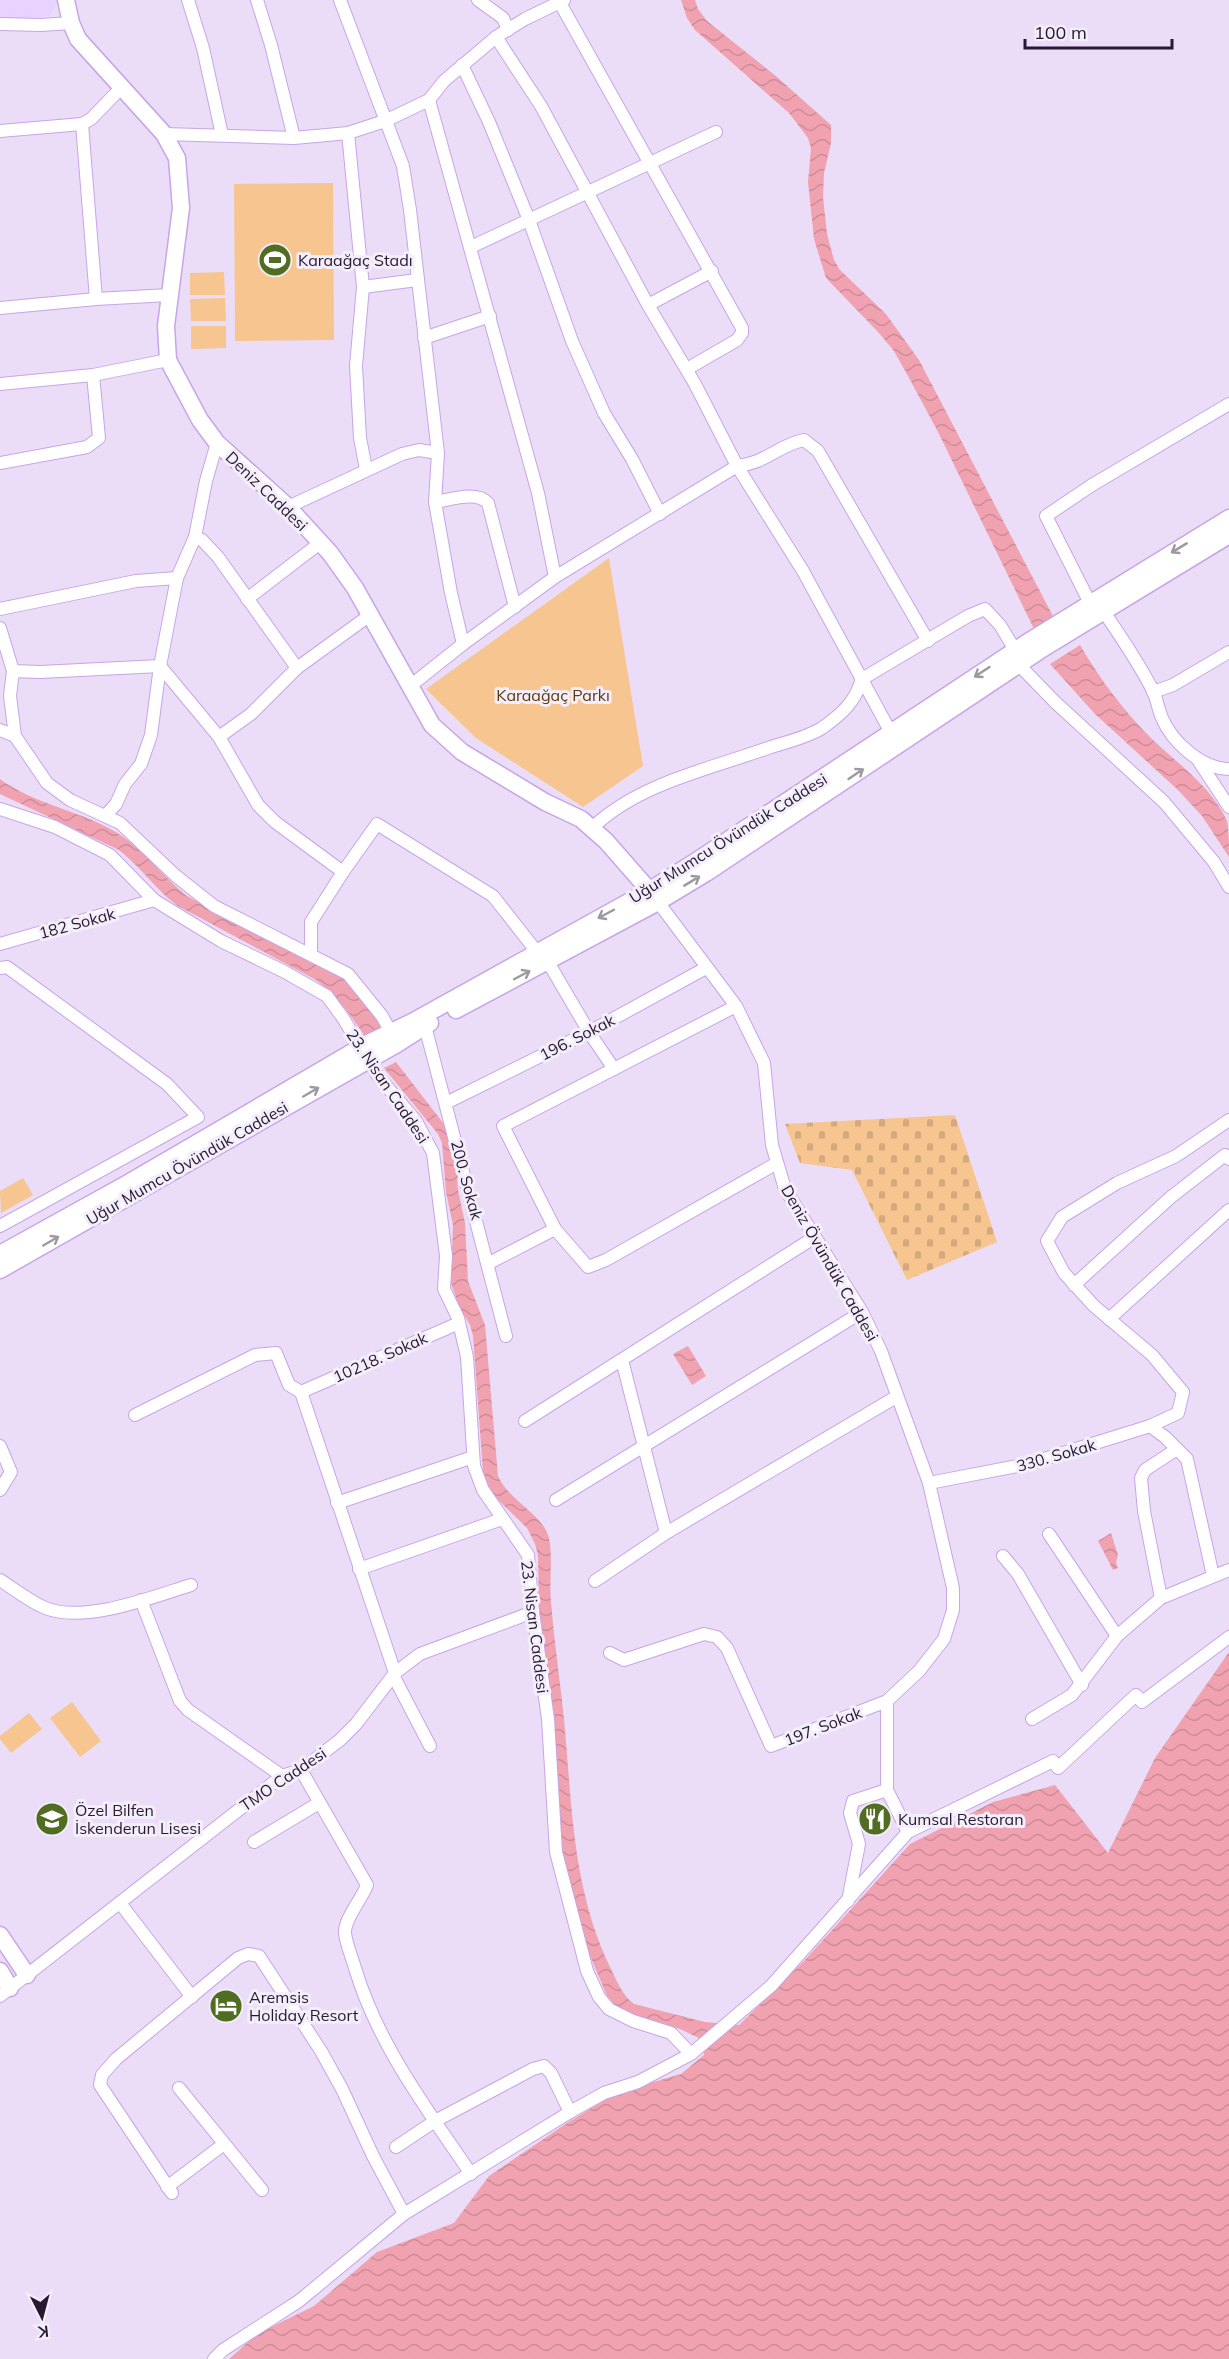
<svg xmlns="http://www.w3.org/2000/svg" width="1229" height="2359" font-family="Mulish,sans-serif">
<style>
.built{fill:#e8d2ff}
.green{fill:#f6c590}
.cemetery{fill:url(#cemetery-stones)}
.water{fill:url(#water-waves)}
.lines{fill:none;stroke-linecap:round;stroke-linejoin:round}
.street-casing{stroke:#c7a5e6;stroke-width:14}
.secondary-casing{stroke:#c7a5e6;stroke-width:19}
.street{stroke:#fff;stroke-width:12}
.secondary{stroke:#fff;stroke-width:16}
.oneway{stroke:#9d98a2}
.labels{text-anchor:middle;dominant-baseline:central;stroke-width:6;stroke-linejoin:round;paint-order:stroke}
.poi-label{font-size:16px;fill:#261931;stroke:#f4eefb;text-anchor:start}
.street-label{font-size:16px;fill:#261931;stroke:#f4eefb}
.park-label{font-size:16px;fill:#5c390c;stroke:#f4eefb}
</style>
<defs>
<pattern id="cemetery-stones" width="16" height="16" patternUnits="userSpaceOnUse" patternTransform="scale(1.5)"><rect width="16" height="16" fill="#f6c590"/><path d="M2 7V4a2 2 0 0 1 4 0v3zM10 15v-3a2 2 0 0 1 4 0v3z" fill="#d3a97d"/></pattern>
<pattern id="water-waves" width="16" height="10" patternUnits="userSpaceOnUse" patternTransform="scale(1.5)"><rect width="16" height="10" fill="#f1a2b0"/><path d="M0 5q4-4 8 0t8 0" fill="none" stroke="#ce8b98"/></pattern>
</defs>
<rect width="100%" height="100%" fill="#ebddf8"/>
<path class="built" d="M0 0H58L50 16 4 20H0Z"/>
<g class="green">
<path d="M333 183 334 340 235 341 234 184Z"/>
<path d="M224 272 225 295H190V273Z"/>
<path d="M225 298 226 321H191L190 299Z"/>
<path d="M191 326H226V348L191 349Z"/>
<path d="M609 558 643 766 583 807 476 738 426 689Z"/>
<path d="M23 1178 33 1195 1 1213 0 1191Z"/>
<path d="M72 1702 101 1741 80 1757 50 1718Z"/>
<path d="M29 1713 42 1729 11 1753 0 1739V1736Z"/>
</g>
<path class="cemetery" d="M955 1115 997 1242 907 1280 852 1170 800 1163 785 1124Z"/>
<g class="water">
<path d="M681 0H695L698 9 707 21 777 77 831 125V143L824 173 823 197 827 234 834 260 840 270 886 314 919 360 1055 620 1036 633 938 432 908 376 894 351 878 332 826 278 814 239 808 182 811 148 808 138 789 113 695 30 687 18Z"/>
<path d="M1080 645C1100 679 1125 713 1153 740 1179 765 1212 787 1227 821 1229 831 1229 847 1229 857L1202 816 1178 790 1095 714 1050 664Z"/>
<path d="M0 779C34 804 78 810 114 831 143 848 161 875 187 896L342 978 355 989 384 1028 365 1037C351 1015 337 996 316 980L178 906C156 890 141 867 119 850L0 794Z"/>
<path d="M396 1062 447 1128 456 1163 458 1190 465 1223 468 1281 485 1325 498 1476C509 1501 543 1514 549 1538 553 1559 549 1581 551 1602 554 1641 560 1680 564 1719 572 1804 572 1888 610 1967 617 1981 622 1995 634 2004L705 2022 739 2025 804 1961 910 1844 993 1802 1055 1785 1108 1853 1155 1758 1229 1652V2359H229L257 2334 314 2306 377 2252 454 2223 489 2176 567 2123 616 2093 681 2074 704 2055 703 2040 680 2029 628 2013 617 2007 607 1996 588 1951 571 1893 560 1841 550 1704 539 1610 538 1555 535 1544 527 1528 492 1494 483 1472 473 1336 470 1325 459 1306 451 1283 453 1225 446 1192 442 1143 438 1134 384 1068Z"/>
<path d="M688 1346 706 1376 692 1385 673 1354Z"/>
<path d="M1111 1533 1118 1555 1116 1562 1118 1568 1113 1570 1098 1541Z"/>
</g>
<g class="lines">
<defs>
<g id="street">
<path d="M188 0 203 48 222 135"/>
<path d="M257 0 271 45 294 138"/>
<path d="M340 0 403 166 410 210 438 453 435 502 451 593 463 644"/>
<path d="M478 0 503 18 508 30"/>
<path d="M560 3 742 328V333L737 340 687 369"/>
<path d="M0 24 41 25 71 23"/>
<path d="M496 37 541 106 648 305 695 384 737 466 803 571 890 731"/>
<path d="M462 65 489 122 529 220 572 341 604 413 632 459 660 514"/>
<path d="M429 100 538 493 555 577"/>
<path d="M82 124 96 299"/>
<path d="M0 131 82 124 91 119 121 88"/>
<path d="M348 133 363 287 356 366 360 438 366 469"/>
<path d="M164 134 294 138 348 133 385 121 429 100 444 81 496 37 525 19 564 0"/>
<path d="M471 247 716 132"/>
<path d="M363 287 417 280"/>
<path d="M648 305 712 271"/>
<path d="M0 308 96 299 169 295"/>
<path d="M424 338 490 316"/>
<path d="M0 384 93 375 168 360"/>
<path d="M0 463 87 447 99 438 93 375"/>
<path d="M435 502C450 500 476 490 488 503L515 607"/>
<path d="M288 507 402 454 419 450 438 453"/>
<path d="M195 537 202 540 218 557 297 668"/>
<path d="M247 599 320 543"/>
<path d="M1090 603 1046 516 1092 485 1229 404"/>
<path d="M0 609 136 581 177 578"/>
<path d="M1104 612C1121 637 1139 663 1153 691 1157 699 1158 709 1162 718 1172 742 1202 769 1229 769"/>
<path d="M0 628 13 671 10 696 15 736 47 783 70 800 120 823 176 876 214 906 348 974 382 1016 394 1038"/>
<path d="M1019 665 1055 702 1164 802 1214 862 1229 887"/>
<path d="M13 671 40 672 160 666 219 737 258 805 275 822 343 872"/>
<path d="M409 687 463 644 555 577 737 466C767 463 778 445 804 440L818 451 928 641"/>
<path d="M1153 692 1173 685 1229 652"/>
<path d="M0 730 15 736"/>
<path d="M219 737 251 714 297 668 370 615"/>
<path d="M1198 760 1229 807"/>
<path d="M0 809 55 827 110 855 154 900 221 941 283 971 327 996 343 1018 378 1076 416 1121 433 1153 446 1256 444 1289 458 1318 467 1357 474 1466 483 1490 528 1555 533 1612 548 1719 556 1852 587 1971 599 1997 609 2009 633 2021 671 2033 691 2054"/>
<path d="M106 815 116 804 125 784 141 764 151 735 160 666 177 578 195 537 206 481 217 443"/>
<path d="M592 828C639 783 710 769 771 747 787 742 808 737 822 728 842 714 855 702 862 679L968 616 985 609 1000 625 1015 650"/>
<path d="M0 944 154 900"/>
<path d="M311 954V922L343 872 377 824 493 896 537 952"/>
<path d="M548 962 589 1032 614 1069"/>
<path d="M0 968 7 967 167 1084 198 1117 0 1226"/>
<path d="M736 1006 503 1126 555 1229 588 1267 606 1260 777 1163"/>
<path d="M425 1026 506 1336"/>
<path d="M446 1103 589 1032 706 968"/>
<path d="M489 1263 555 1229"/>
<path d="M1074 1285 1171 1197 1225 1155 1229 1159"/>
<path d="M1109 1319 1229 1210"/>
<path d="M622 1360 666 1533"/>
<path d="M301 1392 459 1323"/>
<path d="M135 1415 255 1355 276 1353 289 1385 301 1392 395 1673"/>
<path d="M525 1421 815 1237"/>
<path d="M1150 1426 1165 1437 1187 1459 1213 1576"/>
<path d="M0 1446 11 1472 0 1490"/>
<path d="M929 1483 1028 1464 1150 1426 1178 1413 1183 1392 1152 1355 1094 1306 1064 1273 1047 1241 1062 1217 1117 1183 1176 1156 1229 1120"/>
<path d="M556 1500 862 1312"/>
<path d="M337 1503 473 1457"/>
<path d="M1049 1534 1117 1636"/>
<path d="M1003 1556 1018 1574 1082 1685"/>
<path d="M359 1569 502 1519"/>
<path d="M0 1580C14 1589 28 1600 43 1607 82 1625 152 1597 191 1585"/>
<path d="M595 1581 666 1533 896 1397"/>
<path d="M1161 1598 1144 1511 1141 1478 1145 1470 1177 1449"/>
<path d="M141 1600 180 1701 188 1710 282 1776"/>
<path d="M610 1653 624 1660 704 1634 717 1637 727 1648 771 1746 887 1701 919 1671 944 1639 953 1610V1588L929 1483 881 1351 862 1312 785 1189 772 1145 764 1063 736 1006 658 902"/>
<path d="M394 1677 430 1746"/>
<path d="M887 1701V1790L908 1832"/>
<path d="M1032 1719 1072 1695 1117 1636 1161 1598 1229 1570"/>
<path d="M301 1770 367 1885C362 1899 344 1919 345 1933 346 1944 352 1957 355 1968 378 2045 427 2109 471 2174"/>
<path d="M254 1842 319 1803"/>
<path d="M848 1901 859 1844 850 1813 853 1801 887 1790"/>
<path d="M120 1903 192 1997"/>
<path d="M0 1996 282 1776 301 1770 340 1740 356 1724 395 1673 420 1654 533 1612"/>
<path d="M179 2088 262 2190"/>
<path d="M396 2147 435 2121 533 2069 544 2066 551 2073 570 2112"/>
<path d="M167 2187 224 2144"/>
<path d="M172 2193 100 2085 102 2075 116 2059 238 1958 248 1954 259 1956 321 2051 342 2089 373 2156 404 2214"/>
<path d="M214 2359 223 2350 299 2301 404 2214 570 2112 604 2093 638 2082 691 2054 771 1986 908 1832 1053 1761 1058 1768 1136 1695 1142 1702 1229 1637"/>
</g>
<g id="secondary">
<path d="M66 0 71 23 78 39 164 134 177 158 181 208 166 326 168 360 200 420 217 443 288 507 330 553 355 588 432 725 462 752 545 802 581 819 606 841 655 897"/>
<path d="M456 1010 658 902 706 873 1039 651 1229 535"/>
<path d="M0 1254 130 1182 368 1043 412 1022 650 890 698 860 1031 640 1229 518"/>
<path d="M0 1270 397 1044 430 1023"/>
<path d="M0 1935 27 1975"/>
<path d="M0 1971 10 1988"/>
</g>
</defs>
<use href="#street" class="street-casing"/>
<use href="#secondary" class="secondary-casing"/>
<use href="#street" class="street"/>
<use href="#secondary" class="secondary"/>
</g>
<defs><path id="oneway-shaft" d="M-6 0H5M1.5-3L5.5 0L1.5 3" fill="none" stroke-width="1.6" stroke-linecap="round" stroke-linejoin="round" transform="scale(1.5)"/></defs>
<g class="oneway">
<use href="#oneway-shaft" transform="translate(1179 548) rotate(149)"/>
<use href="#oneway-shaft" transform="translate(982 672) rotate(147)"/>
<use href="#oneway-shaft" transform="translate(856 774) rotate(-34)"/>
<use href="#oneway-shaft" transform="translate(692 881) rotate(-31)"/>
<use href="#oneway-shaft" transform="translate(606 914) rotate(152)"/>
<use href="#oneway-shaft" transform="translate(522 975) rotate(-28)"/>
<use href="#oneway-shaft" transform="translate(311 1092) rotate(-30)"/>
<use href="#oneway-shaft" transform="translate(51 1241) rotate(-30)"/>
</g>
<defs>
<symbol id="stadium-disc" viewBox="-11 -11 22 22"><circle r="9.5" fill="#506d22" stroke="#f4eefb"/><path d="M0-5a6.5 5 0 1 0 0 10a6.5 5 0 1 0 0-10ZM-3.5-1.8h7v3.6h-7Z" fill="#fff"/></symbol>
<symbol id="school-disc" viewBox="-11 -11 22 22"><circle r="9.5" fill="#506d22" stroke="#f4eefb"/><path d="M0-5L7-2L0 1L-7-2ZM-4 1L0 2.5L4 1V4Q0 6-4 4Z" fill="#fff"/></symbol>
<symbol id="restaurant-disc" viewBox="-11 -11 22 22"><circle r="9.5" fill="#506d22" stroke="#f4eefb"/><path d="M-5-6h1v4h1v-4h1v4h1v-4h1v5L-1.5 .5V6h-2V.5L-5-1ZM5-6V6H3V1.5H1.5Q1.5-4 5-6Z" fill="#fff"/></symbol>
<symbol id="hotel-disc" viewBox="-11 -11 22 22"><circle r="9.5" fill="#506d22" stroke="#f4eefb"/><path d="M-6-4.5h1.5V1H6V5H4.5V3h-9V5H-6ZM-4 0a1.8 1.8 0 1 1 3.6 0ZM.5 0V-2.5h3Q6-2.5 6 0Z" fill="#fff"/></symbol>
</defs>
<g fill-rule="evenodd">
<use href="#stadium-disc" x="256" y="241" width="38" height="38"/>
<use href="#school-disc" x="33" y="1800" width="38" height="38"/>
<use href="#restaurant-disc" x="856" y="1800" width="38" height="38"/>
<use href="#hotel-disc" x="207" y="1987" width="38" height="38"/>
</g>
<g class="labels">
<g class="poi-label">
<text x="298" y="260">Karaağaç Stadı</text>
<text x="75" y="1810">Özel Bilfen<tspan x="75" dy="18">İskenderun Lisesi</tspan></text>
<text x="898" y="1819">Kumsal Restoran</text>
<text x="249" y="1997">Aremsis<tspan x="249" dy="18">Holiday Resort</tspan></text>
</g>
<g class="street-label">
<text transform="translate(267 491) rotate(44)">Deniz Caddesi</text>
<text transform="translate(728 838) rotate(-32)">Uğur Mumcu Övündük Caddesi</text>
<text transform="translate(77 923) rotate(-15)">182 Sokak</text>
<text transform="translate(577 1037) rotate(-27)">196. Sokak</text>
<text transform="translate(388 1086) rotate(56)">23. Nisan Caddesi</text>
<text transform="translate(187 1163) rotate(-30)">Uğur Mumcu Övündük Caddesi</text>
<text transform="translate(467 1180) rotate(75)">200. Sokak</text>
<text transform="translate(830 1263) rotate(60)">Deniz Övündük Caddesi</text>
<text transform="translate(380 1357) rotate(-24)">10218. Sokak</text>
<text transform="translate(1056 1455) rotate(-16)">330. Sokak</text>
<text transform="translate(535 1627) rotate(83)">23. Nisan Caddesi</text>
<text transform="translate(823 1726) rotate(-21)">197. Sokak</text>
<text transform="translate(283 1779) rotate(-34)">TMO Caddesi</text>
</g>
<g class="park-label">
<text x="553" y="695">Karaağaç Parkı</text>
</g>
</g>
<g transform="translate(42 2317) rotate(174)" stroke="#f4eefb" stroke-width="4.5" paint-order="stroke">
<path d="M0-4.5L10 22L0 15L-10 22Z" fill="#261931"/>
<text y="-9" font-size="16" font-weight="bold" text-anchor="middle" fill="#261931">K</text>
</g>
<path d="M1025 39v9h147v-9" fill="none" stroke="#261931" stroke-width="3"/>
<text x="1034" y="39" font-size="18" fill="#261931" stroke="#f4eefb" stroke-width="4.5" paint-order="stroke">100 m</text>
</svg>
